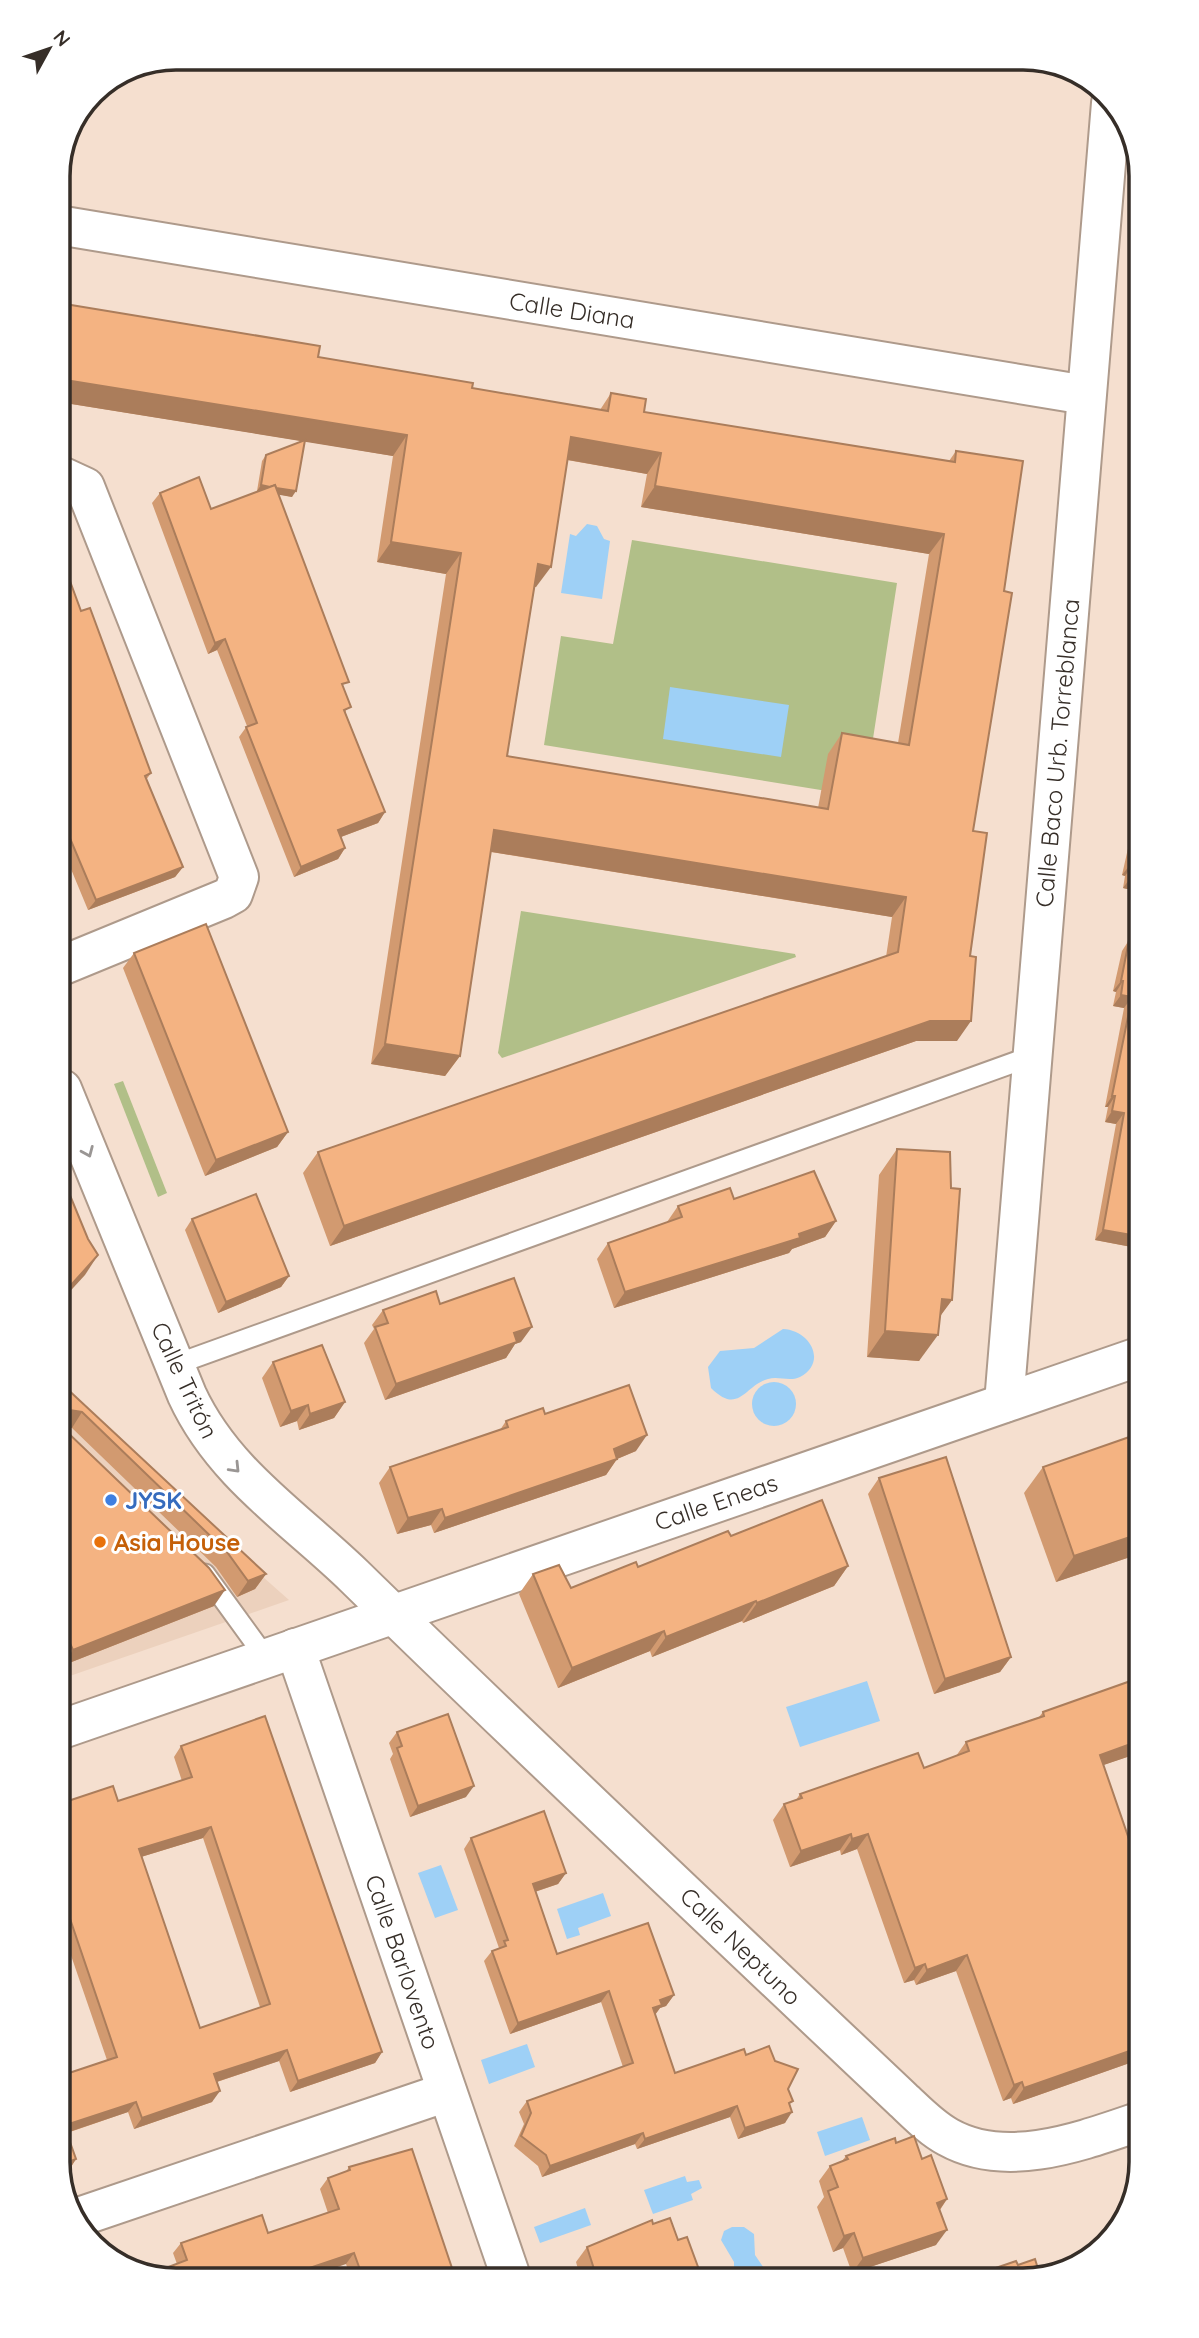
<svg xmlns="http://www.w3.org/2000/svg" width="1199" height="2338" font-family="Quicksand,sans-serif">
<style>
.built{fill:#ecd1bd}
.green{fill:#b1bf88}
.water{fill:#9ed0f6}
.lines{fill:none;stroke-linecap:round;stroke-linejoin:round}
.lane-casing{stroke:#ae9a8b;stroke-width:23}
.street-casing{stroke:#ae9a8b;stroke-width:42}
.lane{stroke:#fff;stroke-width:19}
.street{stroke:#fff;stroke-width:38}
.wall{fill:#d29a70;fill-rule:evenodd}
.shaded-wall{fill:#ab7d5b}
.building{fill:#f4b382;stroke:#ab7d5b;stroke-width:2;fill-rule:evenodd}
.oneway{stroke:#9a9694}
.shop-dot{fill:#3f7fe0;stroke:#fff;stroke-width:2.5}
.food-dot{fill:#e8710a;stroke:#fff;stroke-width:2.5}
.labels{text-anchor:middle;dominant-baseline:central;stroke-width:6;stroke-linejoin:round;paint-order:stroke}
.street-label{font-size:24px;fill:#362e28;stroke:#fff}
.shop-label{font-size:24px;font-weight:bold;fill:#366cbe;stroke:#fff;text-anchor:start}
.food-label{font-size:24px;font-weight:bold;fill:#c56008;stroke:#fff;text-anchor:start}
.rim{fill:none;stroke:#362e28;stroke-width:3.5}
</style>
<rect width="100%" height="100%" fill="#f5dfcf"/>
<path class="built" d="M63 1400 289 1600 64 1678Z"/>
<g class="green">
<path d="M632 540 897 583 864 797 544 745 561 636 613 644Z"/>
<path d="M521 911 795 954 796 957 502 1058 498 1053Z"/>
<path d="M123 1081 167 1193 158 1197 114 1084Z"/>
</g>
<g class="water">
<path d="M587 524 597 526 604 539 610 541 602 599 561 593 570 534 576 536Z"/>
<path d="M670 687 789 705 781 757 663 739Z"/>
<path d="M783 1329C810 1330 828 1362 800 1377 789 1382 779 1376 768 1379 745 1385 739 1416 711 1388L708 1367 720 1351 754 1348Z"/>
<circle cx="774" cy="1404" r="22"/>
<path d="M867 1681 880 1721 800 1747 786 1707Z"/>
<path d="M441 1865 458 1910 435 1918 418 1873Z"/>
<path d="M603 1893 611 1916 578 1928 580 1935 567 1939 557 1909Z"/>
<path d="M527 2044 535 2067 489 2084 481 2060Z"/>
<path d="M862 2117 870 2140 825 2156 817 2132Z"/>
<path d="M685 2176 687 2182 699 2180 702 2188 691 2194 693 2200 653 2214 644 2190Z"/>
<path d="M585 2208 591 2225 540 2243 534 2227Z"/>
<path d="M732 2227H744L754 2234 755 2255 768 2274 734 2275V2262L721 2240 724 2231Z"/>
</g>
<g class="lines">
<defs>
<g id="lane">
<path d="M174 1365 1032 1056"/>
<path d="M205 1574 266 1658"/>
</g>
<g id="street">
<path d="M58 225 1086 395"/>
<path d="M59 475 85 487 239 877 233 894 224 899 61 966"/>
<path d="M62 1089 187 1395C223 1473 294 1518 354 1576 535 1753 719 1926 902 2099 916 2112 931 2128 948 2137 1007 2170 1082 2141 1141 2121"/>
<path d="M1004 1403 1111 103"/>
<path d="M295 1648 511 2277"/>
<path d="M65 1728 1138 1357"/>
<path d="M76 2218 447 2092"/>
</g>
</defs>
<use href="#lane" class="lane-casing"/>
<use href="#street" class="street-casing"/>
<use href="#lane" class="lane"/>
<use href="#street" class="street"/>
</g>
<g class="wall">
<path d="M59 303 318 357 472 388 600 410 611 393 644 412 949 461 956 451 1004 591 973 831 957 1041H916L330 1246 303 1173 318 1152 886 957 892 917 491 852 460 1056 445 1076 371 1064 446 574 377 562 393 456 304 441 292 497 278 494 344 689 346 714 385 812 378 823 341 837 345 848 338 859 294 877 239 737 247 726 217 650 208 654 152 503 160 493 211 509 259 491H257L262 461 266 455 302 441 59 402ZM567 460 647 474 641 507 929 554 898 743 842 733 828 754 818 808 507 756 534 587H536Z"/>
<path d="M60 554 81 611 151 773 146 780 183 867 175 877 88 910 61 845Z"/>
<path d="M1135 728V765L1132 764 1134 756 1129 755Z"/>
<path d="M1135 828 1136 891 1123 888 1125 876 1122 875 1131 835Z"/>
<path d="M1129 940 1136 942 1137 1248 1095 1240 1116 1124 1105 1122 1108 1107H1105L1124 1008 1113 1006 1116 992 1113 991 1122 951Z"/>
<path d="M134 953 288 1132 277 1147 205 1176 123 968Z"/>
<path d="M897 1149 952 1300 940 1316 919 1361 867 1357 879 1175Z"/>
<path d="M734 1199 836 1221 825 1237 792 1249 789 1253 614 1308 597 1259 608 1243 667 1222 678 1206Z"/>
<path d="M192 1219 289 1276 281 1287 218 1313 185 1230Z"/>
<path d="M440 1304 521 1342 515 1344 506 1358 385 1400 364 1343 374 1329 372 1325 383 1310Z"/>
<path d="M273 1362 345 1402 334 1418 299 1430 297 1421 280 1427 262 1378Z"/>
<path d="M63 1385 266 1574 255 1589 237 1597 216 1567 72 1428 64 1427 65 1430 214 1606 64 1665Z"/>
<path d="M545 1414 636 1451 617 1459 606 1475 434 1533 431 1525 397 1534 379 1483 390 1467 500 1430 506 1421Z"/>
<path d="M1138 1434 1139 1554 1056 1582 1024 1493 1043 1467Z"/>
<path d="M879 1478 1011 1657 1000 1672 934 1694 868 1494Z"/>
<path d="M731 1536 848 1566 834 1586 743 1623 742 1621 652 1657 650 1651 558 1688 519 1594 533 1574 571 1588Z"/>
<path d="M1139 1678V1753L1103 1765 1141 2059 1013 2104 1011 2098 1003 2101 956 1971 916 1985 914 1980 904 1983 857 1849 841 1855 840 1850 790 1867 773 1820 784 1804 796 1800 800 1794 924 1768 956 1756 966 1742 1039 1717 1043 1712Z"/>
<path d="M397 1732 466 1797 410 1817 390 1759 393 1754 389 1743Z"/>
<path d="M181 1746 382 2052 375 2063 290 2092 279 2061 217 2082 212 2102 134 2129 128 2112 67 2133 76 2159 69 2170 66 2171V2074L107 2060 65 1938V1802L118 1801 182 1781 174 1757ZM203 1838 260 2007 200 2028 141 1857Z"/>
<path d="M471 1838 566 1873 558 1884 535 1892 557 1954 674 1995 666 2006 660 2008 655 2015 675 2073 746 2055 775 2061 788 2089 790 2106 785 2123 738 2139 730 2117 637 2149 635 2144 542 2177 538 2166 514 2146 524 2124 519 2112 527 2101 623 2067 601 2002 510 2034 484 1961 492 1951 499 1948 464 1849Z"/>
<path d="M896 2143 922 2159 947 2199 940 2210 936 2245 852 2273 843 2248 833 2252 817 2207 824 2197 819 2181 830 2166 842 2161 846 2156Z"/>
<path d="M349 2167 455 2277 351 2278 346 2264H177L173 2253 181 2243 268 2233 328 2213 320 2189 328 2178 346 2172Z"/>
<path d="M653 2224 678 2240 701 2275 580 2276 576 2262 587 2247Z"/>
</g>
<g class="shaded-wall">
<path d="M59 379 407 435 393 456 59 402Z"/>
<path d="M571 437 661 453 647 474 557 458Z"/>
<path d="M261 485 296 491 292 497 257 491Z"/>
<path d="M655 486 944 534 929 554 641 507Z"/>
<path d="M391 542 461 553 446 574 377 562Z"/>
<path d="M538 564 551 567 536 587 523 585Z"/>
<path d="M225 639 217 650 208 654 215 643Z"/>
<path d="M1135 747V753L1134 756 1129 755Z"/>
<path d="M385 812 378 823 330 841 338 830Z"/>
<path d="M494 830 906 897 892 917 480 850Z"/>
<path d="M345 848 338 859 294 877 301 867Z"/>
<path d="M1130 865H1133L1125 876 1122 875Z"/>
<path d="M183 867 175 877 88 910 96 900Z"/>
<path d="M1131 877 1136 878V891L1123 888Z"/>
<path d="M1121 981H1123L1116 992 1113 991Z"/>
<path d="M1121 995 1132 997 1124 1008 1113 1006Z"/>
<path d="M930 1021H971L957 1041H916L330 1246 344 1226Z"/>
<path d="M385 1044 460 1056 445 1076 371 1064Z"/>
<path d="M1112 1096H1115L1108 1107H1105Z"/>
<path d="M1112 1111 1124 1113 1116 1124 1105 1122Z"/>
<path d="M288 1132 277 1147 205 1176 216 1160Z"/>
<path d="M836 1221 825 1237 792 1249 789 1253 614 1308 625 1292Z"/>
<path d="M1103 1230 1137 1236V1248L1095 1240Z"/>
<path d="M98 1255 85 1275 63 1299V1294Z"/>
<path d="M289 1276 281 1287 218 1313 226 1302Z"/>
<path d="M942 1299 952 1300 933 1326Z"/>
<path d="M532 1327 521 1342 515 1344 506 1358 385 1400 396 1384 514 1333Z"/>
<path d="M885 1331 938 1335 919 1361 867 1357Z"/>
<path d="M345 1402 334 1418 299 1430 310 1414Z"/>
<path d="M308 1405 297 1421 280 1427 291 1411Z"/>
<path d="M70 1410 82 1412 72 1428 63 1426V1418Z"/>
<path d="M647 1435 636 1451 617 1459 606 1475 434 1533 445 1518Z"/>
<path d="M442 1509 431 1525 397 1534 408 1518Z"/>
<path d="M1139 1534V1554L1056 1582 1074 1556Z"/>
<path d="M848 1566 834 1586 743 1623 757 1603Z"/>
<path d="M266 1574 255 1589 237 1597 248 1581Z"/>
<path d="M225 1590 214 1606 64 1665V1663L73 1650Z"/>
<path d="M756 1601 742 1621 652 1657 666 1637Z"/>
<path d="M664 1631 650 1651 558 1688 572 1668Z"/>
<path d="M1011 1657 1000 1672 934 1694 945 1679Z"/>
<path d="M1139 1741V1753L1089 1770 1100 1755Z"/>
<path d="M474 1786 466 1797 410 1817 418 1806Z"/>
<path d="M211 1827 203 1838 131 1860 139 1849Z"/>
<path d="M851 1834 840 1850 790 1867 801 1851Z"/>
<path d="M868 1834 857 1849 841 1855 852 1839Z"/>
<path d="M566 1873 558 1884 525 1895 533 1884Z"/>
<path d="M967 1955 956 1971 916 1985 927 1970Z"/>
<path d="M925 1964 914 1980 904 1983 915 1968Z"/>
<path d="M609 1991 601 2002 510 2034 518 2023Z"/>
<path d="M674 1995 666 2006 660 2008 654 2016 645 2019 660 2000Z"/>
<path d="M1141 2047V2059L1013 2104 1024 2088Z"/>
<path d="M287 2050 279 2061 207 2085 214 2074Z"/>
<path d="M382 2052 375 2063 290 2092 298 2081Z"/>
<path d="M1022 2082 1011 2098 1003 2101 1014 2085Z"/>
<path d="M220 2091 212 2102 134 2129 142 2118Z"/>
<path d="M136 2102 128 2112 66 2133V2125Z"/>
<path d="M737 2106 730 2117 637 2149 645 2139Z"/>
<path d="M792 2112 785 2123 738 2139 745 2128Z"/>
<path d="M643 2133 635 2144 542 2177 550 2166Z"/>
<path d="M76 2159 69 2170 66 2171V2163Z"/>
<path d="M947 2199 936 2215 937 2203Z"/>
<path d="M947 2230 936 2245 852 2273 863 2258Z"/>
<path d="M854 2233 843 2248 833 2252 844 2236Z"/>
<path d="M354 2253 346 2264 303 2279H277Z"/>
</g>
<g class="building">
<path d="M59 303 320 346 318 357 473 383 472 388 608 411 611 393 646 399 644 412 955 462 956 451 1023 461 1004 591 1012 593 973 831 987 833 970 956 976 957 971 1021H930L344 1226 318 1152 898 952 906 897 494 830 460 1056 385 1044 461 553 391 542 407 435 59 379ZM571 437 661 453 655 486 944 534 909 745 842 733 828 809 507 756 538 564 551 567Z"/>
<path d="M305 440 296 491 276 488 275 485 270 487 261 485 266 455Z"/>
<path d="M199 477 211 509 275 485 349 682 342 684 351 707 344 710 385 812 338 830 345 848 301 867 246 727 257 723 225 639 215 643 160 493Z"/>
<path d="M60 554 81 611 90 608 151 773 145 776 183 867 96 900 61 817Z"/>
<path d="M1135 837 1136 878 1131 877 1133 865H1130Z"/>
<path d="M206 924 288 1132 216 1160 134 953Z"/>
<path d="M1129 940 1136 942 1137 1236 1103 1230 1124 1113 1112 1111 1115 1096H1112L1132 997 1121 995 1123 981H1121Z"/>
<path d="M897 1149 950 1152 951 1188 960 1189 952 1300 942 1299 938 1335 885 1331Z"/>
<path d="M814 1171 836 1221 799 1234 800 1238 625 1292 608 1243 682 1217 678 1206 730 1188 734 1199Z"/>
<path d="M62 1176 88 1239 98 1255 63 1294Z"/>
<path d="M256 1194 289 1276 226 1302 192 1219Z"/>
<path d="M514 1278 532 1327 514 1333 517 1342 396 1384 375 1327 388 1323 383 1310 436 1291 440 1304Z"/>
<path d="M322 1345 345 1402 310 1414 308 1405 291 1411 273 1362Z"/>
<path d="M63 1385 266 1574 248 1581 227 1552 82 1412 70 1410 63 1418Z"/>
<path d="M629 1385 647 1435 614 1449 617 1459 445 1518 442 1509 408 1518 390 1467 508 1427 506 1421 543 1408 545 1414Z"/>
<path d="M63 1423 65 1430 209 1568 225 1590 73 1650 64 1630Z"/>
<path d="M1138 1434 1139 1534 1074 1556 1043 1467Z"/>
<path d="M946 1457 1011 1657 945 1679 879 1478Z"/>
<path d="M822 1500 848 1566 757 1603 756 1601 666 1637 664 1631 572 1668 533 1574 559 1565 571 1588 636 1562 638 1567 728 1531 731 1536Z"/>
<path d="M1139 1678V1741L1100 1755 1140 1871 1141 2047 1024 2088 1022 2082 1014 2085 967 1955 927 1970 925 1964 915 1968 868 1834 852 1839 851 1834 801 1851 784 1804 802 1798 800 1794 918 1753 924 1768 969 1751 966 1742 1044 1716 1043 1712Z"/>
<path d="M448 1714 474 1786 418 1806 397 1748 402 1746 397 1732Z"/>
<path d="M265 1716 382 2052 298 2081 287 2050 214 2074 220 2091 142 2118 136 2102 66 2125V2074L117 2057 65 1904V1802L113 1786 118 1801 192 1777 181 1746ZM211 1827 270 2004 200 2028 139 1849Z"/>
<path d="M544 1811 566 1873 533 1884 557 1954 648 1923 674 1995 660 2000 662 2005 653 2008 675 2073 744 2049 746 2055 769 2046 775 2061 798 2069 788 2089 793 2101 789 2103 792 2112 745 2128 737 2106 645 2139 643 2133 550 2166 546 2155 521 2136 531 2113 527 2101 633 2063 609 1991 518 2023 492 1951 506 1946 504 1941 508 1940 471 1838Z"/>
<path d="M66 2131 76 2159 66 2163Z"/>
<path d="M914 2136 922 2159 931 2155 947 2199 937 2203 947 2230 863 2258 854 2233 844 2236 828 2191 838 2187 830 2166 848 2159 846 2156 895 2138 896 2143Z"/>
<path d="M412 2149 455 2277 363 2278 354 2253 277 2279 169 2280 150 2274 187 2260 181 2243 262 2215 268 2233 339 2209 328 2178 350 2170 349 2167Z"/>
<path d="M670 2218 678 2240 687 2237 701 2275 586 2276 584 2272 594 2269 587 2247 652 2220 653 2224Z"/>
<path d="M1035 2259 1039 2272H984L1016 2261 1018 2265Z"/>
</g>
<defs><path id="oneway-chevron" d="M-2-3.5L2.5 0L-2 3.5" fill="none" stroke-width="1.6" stroke-linecap="round" stroke-linejoin="round" transform="scale(1.75)"/></defs>
<g class="oneway">
<use href="#oneway-chevron" transform="translate(88 1152) rotate(67)"/>
<use href="#oneway-chevron" transform="translate(235 1468) rotate(46)"/>
</g>
<circle class="shop-dot" cx="111" cy="1500" r="7"/>
<circle class="food-dot" cx="100" cy="1542" r="7"/>
<g class="labels">
<g class="street-label">
<text transform="translate(572 310) rotate(9)">Calle Diana</text>
<text transform="translate(1057 753) rotate(-85)">Calle Baco Urb. Torreblanca</text>
<text transform="translate(185 1380) rotate(65)">Calle Tritón</text>
<text transform="translate(716 1502) rotate(-19)">Calle Eneas</text>
<text transform="translate(741 1946) rotate(44)">Calle Neptuno</text>
<text transform="translate(403 1962) rotate(71)">Calle Barlovento</text>
</g>
<g class="shop-label">
<text x="125" y="1500">JYSK</text>
</g>
<g class="food-label">
<text x="114" y="1542">Asia House</text>
</g>
</g>
<path d="M0 0H1199V2338H0ZM176 70H1023A106 106 0 0 1 1129 176V2162A106 106 0 0 1 1023 2268H176A106 106 0 0 1 70 2162V176A106 106 0 0 1 176 70Z" fill="#fff" fill-rule="evenodd"/>
<path class="rim" d="M176 70H1023A106 106 0 0 1 1129 176V2162A106 106 0 0 1 1023 2268H176A106 106 0 0 1 70 2162V176A106 106 0 0 1 176 70Z"/>
<g transform="translate(49 49) rotate(50)" stroke="#ffffff" stroke-width="5" paint-order="stroke">
<path d="M0-5L12 26L0 18L-12 26Z" fill="#362e28"/>
<text y="-10" font-size="19" font-weight="bold" text-anchor="middle" fill="#362e28">N</text>
</g>
</svg>
